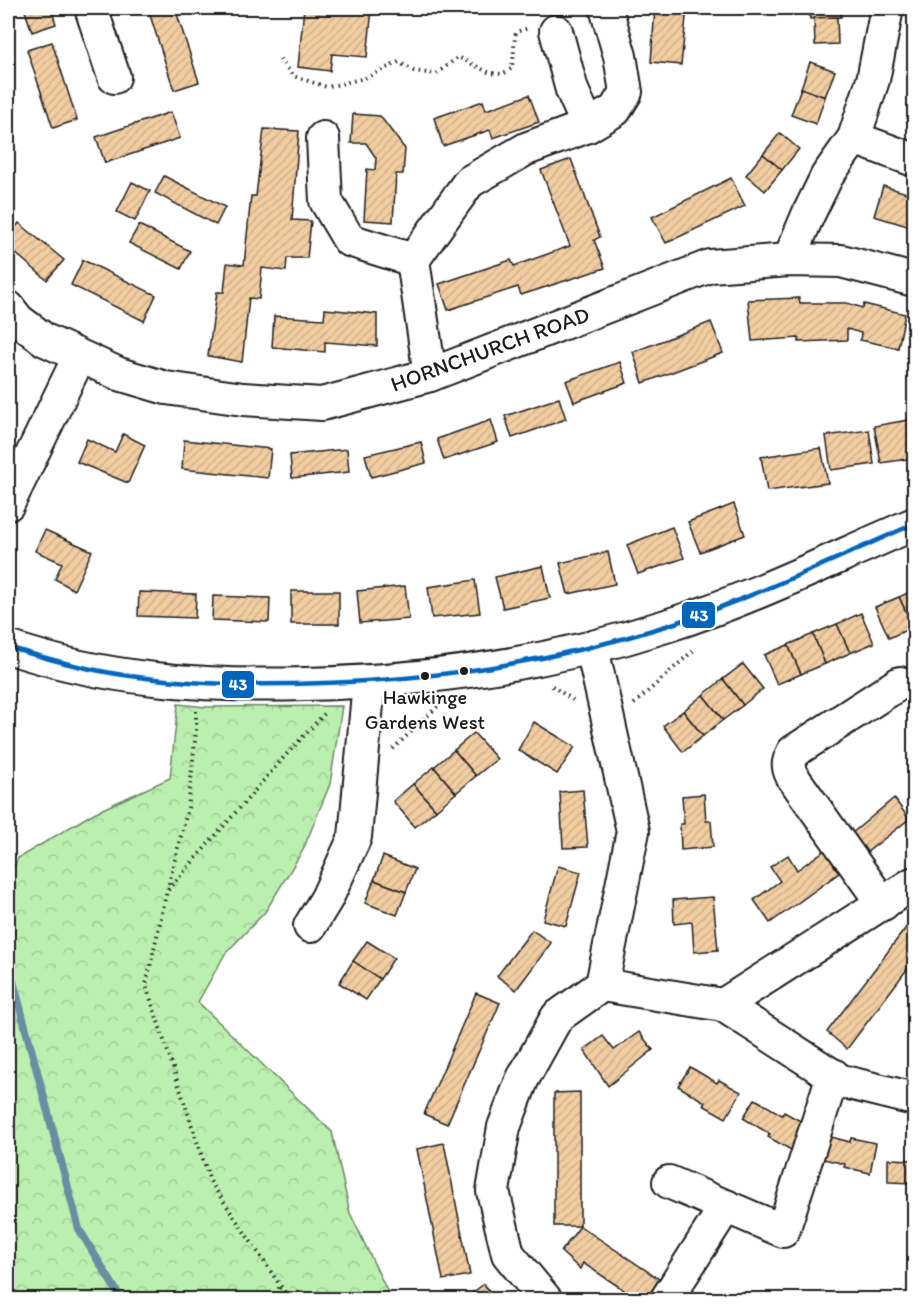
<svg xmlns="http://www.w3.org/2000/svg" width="922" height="1307" font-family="Itim,sans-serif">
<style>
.forest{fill:url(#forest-crowns);stroke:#6c8666;stroke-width:1.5}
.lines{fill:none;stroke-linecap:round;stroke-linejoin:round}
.stream{stroke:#698da3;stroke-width:8}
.building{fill:url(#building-hatch);stroke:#1c1c1c;stroke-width:1.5}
.minor-casing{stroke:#1c1c1c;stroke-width:36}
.path{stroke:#1c1c1c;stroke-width:4;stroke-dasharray:1.5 4.5;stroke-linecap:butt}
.minor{stroke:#fff;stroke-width:32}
.bus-1-casing{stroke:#fff;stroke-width:9}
.bus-1{stroke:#0065bd;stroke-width:4.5}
.bus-dot{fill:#1c1c1c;stroke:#fff;stroke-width:2}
.labels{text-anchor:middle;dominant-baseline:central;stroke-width:4.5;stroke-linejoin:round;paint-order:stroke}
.bus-label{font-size:20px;fill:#1c1c1c;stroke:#fff}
.street-label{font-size:22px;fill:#1c1c1c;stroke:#fff}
.line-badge{stroke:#fff;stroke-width:2}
.badge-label{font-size:16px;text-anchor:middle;font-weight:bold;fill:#fff}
</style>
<defs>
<pattern id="forest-crowns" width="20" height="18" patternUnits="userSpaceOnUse" patternTransform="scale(1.5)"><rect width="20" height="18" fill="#bbefaf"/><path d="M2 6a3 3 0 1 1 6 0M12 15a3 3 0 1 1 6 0" fill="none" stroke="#a0cc96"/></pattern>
<pattern id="building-hatch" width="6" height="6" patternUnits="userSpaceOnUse" patternTransform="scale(1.5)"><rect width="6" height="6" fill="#f2cda2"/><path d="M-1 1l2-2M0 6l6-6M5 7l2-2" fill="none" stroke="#cfaf8b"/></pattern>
</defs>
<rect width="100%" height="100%" fill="#fff"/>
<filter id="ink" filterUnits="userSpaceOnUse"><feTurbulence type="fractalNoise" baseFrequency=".0167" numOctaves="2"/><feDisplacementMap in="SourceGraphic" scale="12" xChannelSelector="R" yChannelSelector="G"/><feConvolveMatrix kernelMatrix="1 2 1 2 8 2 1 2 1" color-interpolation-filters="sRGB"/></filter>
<g filter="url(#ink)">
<path class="forest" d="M178 704 205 707 342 706 330 784 303 850 265 912 225 954 198 1002 332 1132 350 1213 391 1299H8V880L18 858 94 813 170 778Z"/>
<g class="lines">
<path class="stream" d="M8 962 79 1229 122 1300"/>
</g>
<g class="building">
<path d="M24 8H51L56 24 32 32Z"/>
<path d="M165 8H175L199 82 174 90 149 12Z"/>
<path d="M304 8H381V10L372 9 367 57 332 54 330 71 298 67Z"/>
<path d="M468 8H535V14Z"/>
<path d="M655 8H687L681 65 651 62Z"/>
<path d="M809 8H841V17L810 19Z"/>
<path d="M837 17 838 44 815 45 814 18Z"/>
<path d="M52 42 77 120 53 128 27 50Z"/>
<path d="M810 62 835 71 825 97 801 88Z"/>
<path d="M801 88 825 97 816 124 791 115Z"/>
<path d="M529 95 539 122 493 138 490 130 443 146 434 118 483 101 486 110Z"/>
<path d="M171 112 180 138 105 163 96 137Z"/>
<path d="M353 114 380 116 405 149 403 174H396L393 222 364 220 367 169 375 170 376 158 366 143H351Z"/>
<path d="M264 129 299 131 292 220 311 221 307 258H287L286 271 262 268 259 299 249 298 242 362 208 356 217 292H224L227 263 244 265 251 196H256Z"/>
<path d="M780 133 799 149 782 170 763 154Z"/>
<path d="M763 154 782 170 765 191 746 175Z"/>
<path d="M571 159 600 237 594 240 605 268 521 295 518 287 448 310 439 284 511 260 514 266 570 246 541 170Z"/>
<path d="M164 176 225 207 216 225 155 193Z"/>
<path d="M731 178 745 206 666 243 652 217Z"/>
<path d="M132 182 150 191 135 221 117 212Z"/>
<path d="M883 186 914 195V228L874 216Z"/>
<path d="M19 223 64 260 47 280 8 247V237Z"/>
<path d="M139 225 190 251 181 269 129 243Z"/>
<path d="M83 260 156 295 144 321 71 285Z"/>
<path d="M799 298 800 303H847L863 308 864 304 905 314 898 348 860 340 861 333 847 329V340L799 342V338L752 341 748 300Z"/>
<path d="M325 309 377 314V346L325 342V352L272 347 274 316 324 319Z"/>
<path d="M711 322 723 353 643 383 633 352Z"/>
<path d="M620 362 627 383 574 402 566 381Z"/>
<path d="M559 398 566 419 512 438 505 416Z"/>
<path d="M914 419V458L881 463 874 426Z"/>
<path d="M491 420 498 442 444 460 437 439Z"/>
<path d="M869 430 874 464 831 470 826 436Z"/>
<path d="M123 434 145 445 128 483 77 462 87 439 115 452Z"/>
<path d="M184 440 271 449 268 478 182 469Z"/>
<path d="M421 442 426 463 371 477 365 455Z"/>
<path d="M821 448 828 483 767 491 761 457Z"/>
<path d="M347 449 349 472 292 478 290 455Z"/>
<path d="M734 504 745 535 700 552 688 522Z"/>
<path d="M672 527 684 558 638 574 627 545Z"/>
<path d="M45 530 92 551 74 590 55 579 62 563 35 551Z"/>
<path d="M608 552 615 584 568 594 560 563Z"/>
<path d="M543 566 550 598 503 608 495 577Z"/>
<path d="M475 580 480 613 432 618 428 587Z"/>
<path d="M405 586 409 619 360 623 357 591Z"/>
<path d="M914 590V627H913L899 597Z"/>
<rect x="291" y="591" width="48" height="33"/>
<path d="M139 592 196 594 195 618 138 616Z"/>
<path d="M213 596 270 598 269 622 212 620Z"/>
<path d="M899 597 913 627 889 638 875 607Z"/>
<path d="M861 613 874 643 850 653 837 624Z"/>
<path d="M837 624 850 653 825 664 813 634Z"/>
<path d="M813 634 825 664 801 674 788 645Z"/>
<path d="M788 645 801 674 777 684 764 655Z"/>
<path d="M743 664 763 689 743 705 723 679Z"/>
<path d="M723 679 743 705 723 720 703 695Z"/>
<path d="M703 695 723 720 703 736 683 711Z"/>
<path d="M683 711 703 736 683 752 663 726Z"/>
<path d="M534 722 575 747 557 774 518 750Z"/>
<path d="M474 733 497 759 476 776 454 750Z"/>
<path d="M454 750 476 776 456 793 434 767Z"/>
<path d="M434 767 456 793 436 810 413 784Z"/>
<path d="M413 784 436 810 415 827 393 801Z"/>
<path d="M583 790 588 847 563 848 560 792Z"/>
<path d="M704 794 706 821H711L713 847 681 850 680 824H684L682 796Z"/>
<path d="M894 798 909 819 866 853 851 834Z"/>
<path d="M825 850 839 873 770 923 754 900 780 881 770 867 788 855 797 870Z"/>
<path d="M383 856 415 869 406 892 374 880Z"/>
<path d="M558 866 581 872 566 926 543 920Z"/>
<path d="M374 880 406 892 397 915 365 903Z"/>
<path d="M713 897 718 950 694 952 692 922 674 924 673 900Z"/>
<path d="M914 917V960L847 1049 827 1032Z"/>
<path d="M532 930 551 943 516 990 497 976Z"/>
<path d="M367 941 394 958 380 979 353 961Z"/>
<path d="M353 961 380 979 366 1000 339 983Z"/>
<path d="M476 993 500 1003 447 1124 424 1114Z"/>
<path d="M639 1032 653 1050 608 1086 584 1050 603 1036 614 1050Z"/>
<path d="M690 1067 717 1083 719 1080 741 1092 726 1118 703 1105 705 1102 678 1086Z"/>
<path d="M580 1092V1226H554V1093Z"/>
<path d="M755 1099 782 1115 784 1112 806 1124 791 1150 768 1137 770 1134 743 1118Z"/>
<path d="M820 1134 850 1142 851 1138 876 1143 870 1173 844 1167 845 1164 815 1157Z"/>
<path d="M444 1143 470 1275 443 1280 417 1149Z"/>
<path d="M888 1159 914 1160V1183L888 1182Z"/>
<path d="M580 1226 662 1281 652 1300H628L621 1295 624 1290 583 1263 580 1269 561 1252Z"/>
<path d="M484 1284 496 1300H463Z"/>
</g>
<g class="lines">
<defs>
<g id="minor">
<path d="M91 8 114 77"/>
<path d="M556 31 572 90 588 126"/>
<path d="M323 138 326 201 349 240 413 260 469 182 526 149 588 126 615 110 626 92 620 56 606 8"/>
<path d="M854 138 914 160"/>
<path d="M413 260 430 375"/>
<path d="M789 260 808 215 827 176 854 138 873 80 887 8"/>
<path d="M8 307 18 320 45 340 119 374 166 388 243 399 322 404 430 375 710 266 789 260 841 261 914 280"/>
<path d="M8 504 79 357"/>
<path d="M8 647C104 680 204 687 305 684 428 681 549 664 666 626 751 599 832 559 914 524"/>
<path d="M883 904 792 776C787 766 788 762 793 752L900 683"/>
<path d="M310 926 327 898 355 837 369 682"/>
<path d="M602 985 723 1005 841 1081 914 1099"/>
<path d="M723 1005 914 883"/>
<path d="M669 1182 783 1231 833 1075"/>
<path d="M546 1300 508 1254 493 1191 504 1127 522 1080 557 1017 602 985 633 831 592 648"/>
<path d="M666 1300 726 1206"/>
</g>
</defs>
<use href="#minor" class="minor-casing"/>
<g class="path">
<path d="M280 59 293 76 327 87 365 78 399 62 414 71 436 74 458 57 490 73 503 74 511 69C515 57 513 45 516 32L529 28"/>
<path d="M552 686 573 700"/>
<path d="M634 704 695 649"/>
<path d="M196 711V731L188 808 167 891 146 985 210 1181 290 1300"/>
<path d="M393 749 440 704"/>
<path d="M168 890 285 756 326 712"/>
<path d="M274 1300 280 1286"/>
</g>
<use href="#minor" class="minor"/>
<defs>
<path id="bus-1" d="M8 647C44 658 80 668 117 674 186 685 255 686 324 683 440 679 555 661 666 626 751 599 832 560 914 524"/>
</defs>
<use href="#bus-1" class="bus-1-casing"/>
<use href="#bus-1" class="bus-1"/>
</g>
</g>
<g class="bus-dot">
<circle cx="464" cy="671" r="5"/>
<circle cx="425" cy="676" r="5"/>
</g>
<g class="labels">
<g class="bus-label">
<text x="425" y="697">Hawkinge<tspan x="425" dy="25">Gardens West</tspan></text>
</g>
<g class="street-label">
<text transform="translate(490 349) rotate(-20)">HORNCHURCH ROAD</text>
</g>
</g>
<g class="line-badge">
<rect x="681" y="601" width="35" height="28" rx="6" fill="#0065bd"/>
<rect x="221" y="670" width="34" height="29" rx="6" fill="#0065bd"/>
</g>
<g class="badge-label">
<text x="699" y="621">43</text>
<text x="238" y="690">43</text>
</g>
<rect width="922" height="1307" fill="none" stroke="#fff" stroke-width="30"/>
<rect x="15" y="15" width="892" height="1277" fill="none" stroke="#1c1c1c" stroke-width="2" filter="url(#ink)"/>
</svg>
